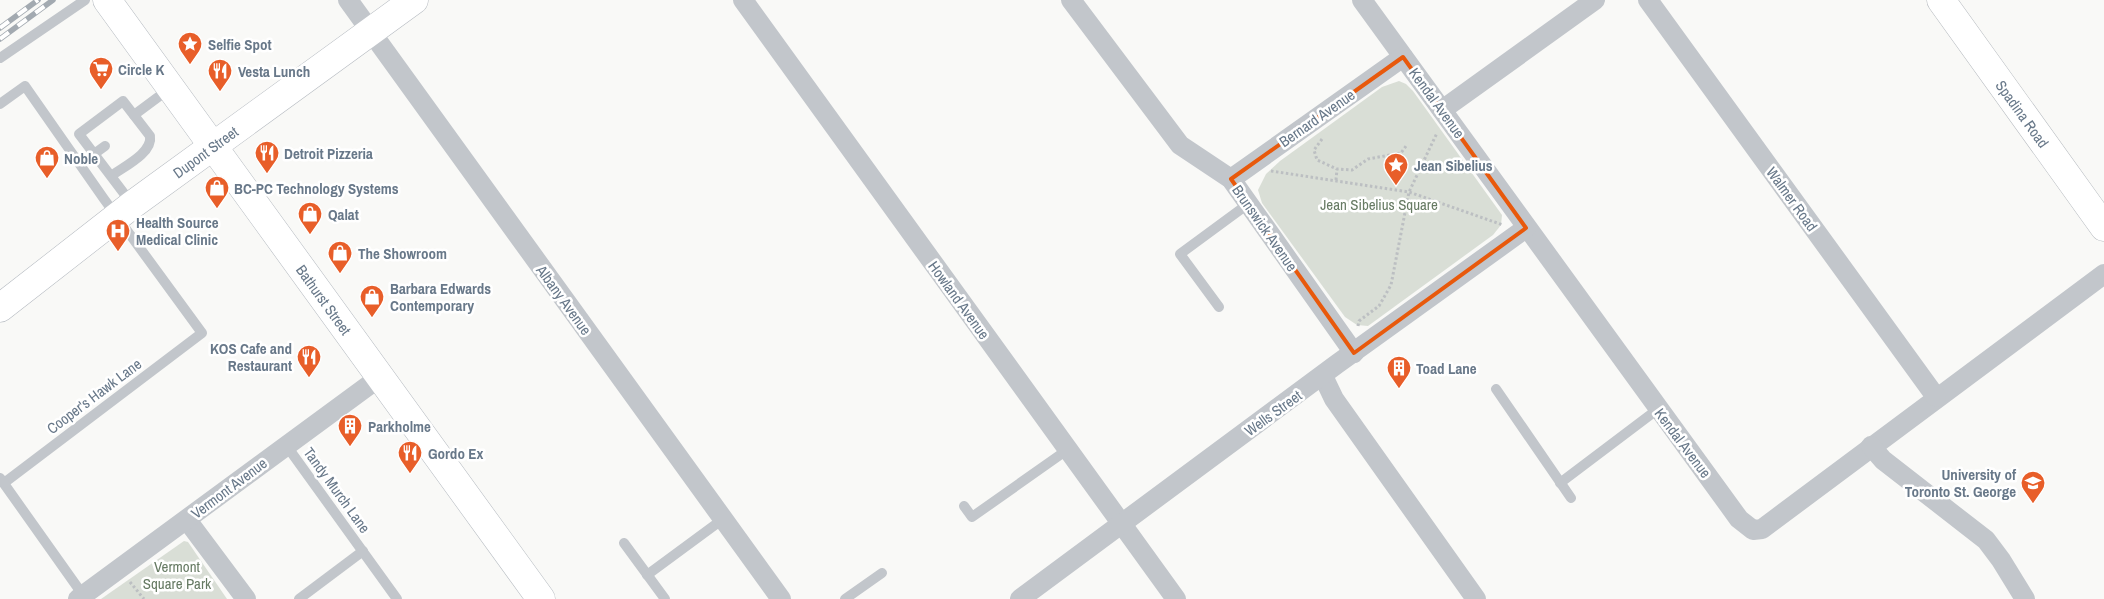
<svg xmlns="http://www.w3.org/2000/svg" width="2104" height="599" font-family="'Archivo Narrow',sans-serif">
<style>
.green{fill:#d9ded6}
.lines{fill:none;stroke-linecap:round;stroke-linejoin:round}
.secondary-casing{stroke:#b5bac0;stroke-width:29}
.primary-casing{stroke:#b6babf;stroke-width:29}
.path{stroke:#bcbfc2;stroke-width:3;stroke-dasharray:2.5 2.5;stroke-linecap:butt}
.service{stroke:#c2c6cb;stroke-width:10}
.minor{stroke:#c2c6cb;stroke-width:20}
.secondary{stroke:#fff;stroke-width:28}
.primary{stroke:#fff;stroke-width:28}
.rail-casing{stroke:#a3aab1;stroke-width:5.5}
.rail{stroke:#fff;stroke-width:4;stroke-dasharray:11;stroke-linecap:butt}
.marked{fill:none;stroke:#e8590c;stroke-width:4;stroke-linejoin:round}
.labels{text-anchor:middle;dominant-baseline:central;stroke-width:5;stroke-linejoin:round;paint-order:stroke}
.poi-label{font-size:15px;font-weight:bold;fill:#687889;stroke:#fff;text-anchor:start}
.street-label{font-size:15px;fill:#687889;stroke:#fff}
.park-label{font-size:15px;fill:#667a63;stroke:#fff}
</style>
<rect width="100%" height="100%" fill="#f9f9f7"/>
<g class="green">
<path d="M1399 81 1406 84 1413 91 1502 215 1501 225 1493 235 1368 326 1357 325 1345 317 1262 203 1258 190 1266 174 1280 161 1382 87Z"/>
<path d="M184 541 188 542 227 599H101Z"/>
</g>
<g class="lines">
<defs>
<g id="secondary">
<path id="s1" d="M107 0 541 599"/>
<path id="s2" d="M0 308 132 205 414 0"/>
</g>
<g id="primary">
<path id="s3" d="M1941 0 2104 227"/>
</g>
</defs>
<use href="#secondary" class="secondary-casing"/>
<use href="#primary" class="primary-casing"/>
<g class="path">
<path d="M1322 139 1314 150 1317 160 1337 169 1352 170 1368 159 1401 153 1406 146"/>
<path d="M1271 171 1409 192 1503 225"/>
<path d="M1336 180 1337 169"/>
<path d="M1358 326 1359 321 1379 306 1391 285 1409 192 1437 133"/>
<path d="M130 582 144 599"/>
</g>
<g class="service">
<path d="M0 58 85 0"/>
<path d="M0 104 25 86 104 199 202 333 4 483"/>
<path d="M134 115 169 89"/>
<path d="M94 154 105 146"/>
<path d="M111 176C123 167 153 153 150 136L123 101 79 134 132 204"/>
<path d="M1219 307 1180 254 1248 204"/>
<path d="M1496 389 1571 498"/>
<path d="M286 445 397 599"/>
<path d="M0 478 83 595"/>
<path d="M1560 483 1658 409"/>
<path d="M964 506 972 517 1067 450"/>
<path d="M624 543 665 599"/>
<path d="M647 575 723 519"/>
<path d="M299 599 363 551"/>
<path d="M845 599 882 573"/>
</g>
<g class="minor">
<path d="M348 0 781 599"/>
<path d="M743 0 1176 599"/>
<path d="M1071 0 1180 145 1231 179 1354 353"/>
<path d="M1362 0 1739 519 1753 530 1762 529 2104 274"/>
<path d="M1648 0 1936 397"/>
<path d="M1442 110 1595 0"/>
<path d="M1231 179 1403 57"/>
<path d="M1323 376 1334 399 1476 599"/>
<path d="M1871 446 1883 460 1986 540 2001 560 2025 599"/>
<path d="M187 520 246 599"/>
<path d="M78 599 380 377"/>
<path d="M1020 599 1337 364 1526 228"/>
</g>
<use href="#secondary" class="secondary"/>
<use href="#primary" class="primary"/>
<defs>
<g id="rail">
<path d="M0 28 38 0"/>
<path d="M0 39 53 0"/>
</g>
</defs>
<use href="#rail" class="rail-casing"/>
<use href="#rail" class="rail"/>
</g>
<path class="marked" d="M1403 57 1526 228 1354 353 1231 179Z"/>
<defs>
<symbol id="sight-pin" viewBox="-11 -11 22 30"><path d="M0 17L-7.5 6A9.5 9.5 0 1 1 7.5 6Z" fill="#e85e29" stroke="#fff"/><path d="M0-6L1.8-2.2L6-1.7L2.9 1.2L3.7 5.4L0 3.3L-3.7 5.4L-2.9 1.2L-6-1.7L-1.8-2.2Z" fill="#fff"/></symbol>
<symbol id="supermarket-pin" viewBox="-11 -11 22 30"><path d="M0 17L-7.5 6A9.5 9.5 0 1 1 7.5 6Z" fill="#e85e29" stroke="#fff"/><path d="M-6-5.5h2.5l.6 2H6L4.5 2H-2.5L-4.4-4H-6ZM-1.5 3.2a1.3 1.3 0 1 0 .1 0ZM3 3.2a1.3 1.3 0 1 0 .1 0Z" fill="#fff"/></symbol>
<symbol id="restaurant-pin" viewBox="-11 -11 22 30"><path d="M0 17L-7.5 6A9.5 9.5 0 1 1 7.5 6Z" fill="#e85e29" stroke="#fff"/><path d="M-5-6h1v4h1v-4h1v4h1v-4h1v5L-1.5 .5V6h-2V.5L-5-1ZM5-6V6H3V1.5H1.5Q1.5-4 5-6Z" fill="#fff"/></symbol>
<symbol id="shop-pin" viewBox="-11 -11 22 30"><path d="M0 17L-7.5 6A9.5 9.5 0 1 1 7.5 6Z" fill="#e85e29" stroke="#fff"/><path d="M-5-2.5h2.3a2.7 3.5 0 0 1 5.4 0H5L5.5 6h-11ZM-1.5-2.5h3a1.5 2.3 0 0 0-3 0Z" fill="#fff"/></symbol>
<symbol id="hospital-pin" viewBox="-11 -11 22 30"><path d="M0 17L-7.5 6A9.5 9.5 0 1 1 7.5 6Z" fill="#e85e29" stroke="#fff"/><path d="M-5-5h3v3.5h4V-5h3V5h-3V1.5h-4V5h-3Z" fill="#fff"/></symbol>
<symbol id="building-pin" viewBox="-11 -11 22 30"><path d="M0 17L-7.5 6A9.5 9.5 0 1 1 7.5 6Z" fill="#e85e29" stroke="#fff"/><path d="M-4-6H4V6H1V3H-1V6H-4ZM-2.5-4.3h1.7v1.8h-1.7ZM.8-4.3h1.7v1.8H.8ZM-2.5-1h1.7V.8h-1.7ZM.8-1h1.7V.8H.8Z" fill="#fff"/></symbol>
<symbol id="university-pin" viewBox="-11 -11 22 30"><path d="M0 17L-7.5 6A9.5 9.5 0 1 1 7.5 6Z" fill="#e85e29" stroke="#fff"/><path d="M0-5L7-2L0 1L-7-2ZM-4 1L0 2.5L4 1V4Q0 6-4 4Z" fill="#fff"/></symbol>
</defs>
<g fill-rule="evenodd">
<use href="#sight-pin" x="176" y="30" width="28" height="38"/>
<use href="#supermarket-pin" x="87" y="55" width="28" height="38"/>
<use href="#restaurant-pin" x="206" y="57" width="28" height="38"/>
<use href="#restaurant-pin" x="253" y="139" width="28" height="38"/>
<use href="#shop-pin" x="33" y="144" width="28" height="38"/>
<use href="#sight-pin" x="1382" y="151" width="28" height="38"/>
<use href="#shop-pin" x="203" y="174" width="28" height="38"/>
<use href="#shop-pin" x="296" y="200" width="28" height="38"/>
<use href="#hospital-pin" x="104" y="217" width="28" height="38"/>
<use href="#shop-pin" x="326" y="239" width="28" height="38"/>
<use href="#shop-pin" x="358" y="283" width="28" height="38"/>
<use href="#restaurant-pin" x="295" y="343" width="28" height="38"/>
<use href="#building-pin" x="1385" y="354" width="28" height="38"/>
<use href="#building-pin" x="336" y="412" width="28" height="38"/>
<use href="#restaurant-pin" x="396" y="439" width="28" height="38"/>
<use href="#university-pin" x="2019" y="469" width="28" height="38"/>
</g>
<g class="labels">
<g class="poi-label">
<text x="208" y="44">Selfie Spot</text>
<text x="118" y="69">Circle K</text>
<text x="238" y="71">Vesta Lunch</text>
<text x="284" y="153">Detroit Pizzeria</text>
<text x="64" y="158">Noble</text>
<text x="1414" y="165">Jean Sibelius</text>
<text x="234" y="188">BC-PC Technology Systems</text>
<text x="328" y="214">Qalat</text>
<text x="136" y="222">Health Source<tspan x="136" dy="17">Medical Clinic</tspan></text>
<text x="358" y="253">The Showroom</text>
<text x="390" y="288">Barbara Edwards<tspan x="390" dy="17">Contemporary</tspan></text>
<text x="292" y="348" text-anchor="end">KOS Cafe and<tspan x="292" dy="17">Restaurant</tspan></text>
<text x="1416" y="368">Toad Lane</text>
<text x="368" y="426">Parkholme</text>
<text x="428" y="453">Gordo Ex</text>
<text x="2016" y="474" text-anchor="end">University of<tspan x="2016" dy="17">Toronto St. George</tspan></text>
</g>
<g class="street-label">
<text transform="translate(1437 103) rotate(54)">Kendal Avenue</text>
<text stroke="none"><textPath href="#s3" startOffset="140">Spadina Road</textPath></text>
<text transform="translate(1317 118) rotate(-35)">Bernard Avenue</text>
<text stroke="none"><textPath href="#s2" startOffset="258">Dupont Street</textPath></text>
<text transform="translate(1792 199) rotate(54)">Walmer Road</text>
<text transform="translate(1265 228) rotate(55)">Brunswick Avenue</text>
<text stroke="none"><textPath href="#s1" startOffset="370">Bathurst Street</textPath></text>
<text transform="translate(564 300) rotate(54)">Albany Avenue</text>
<text transform="translate(959 300) rotate(54)">Howland Avenue</text>
<text transform="translate(94 396) rotate(-37)">Cooper's Hawk Lane</text>
<text transform="translate(1273 413) rotate(-36)">Wells Street</text>
<text transform="translate(1683 443) rotate(53)">Kendal Avenue</text>
<text transform="translate(229 488) rotate(-37)">Vermont Avenue</text>
<text transform="translate(337 490) rotate(54)">Tandy Murch Lane</text>
</g>
<g class="park-label">
<text x="1379" y="204">Jean Sibelius Square</text>
<text x="177" y="566">Vermont<tspan x="177" dy="17">Square Park</tspan></text>
</g>
</g>
</svg>
